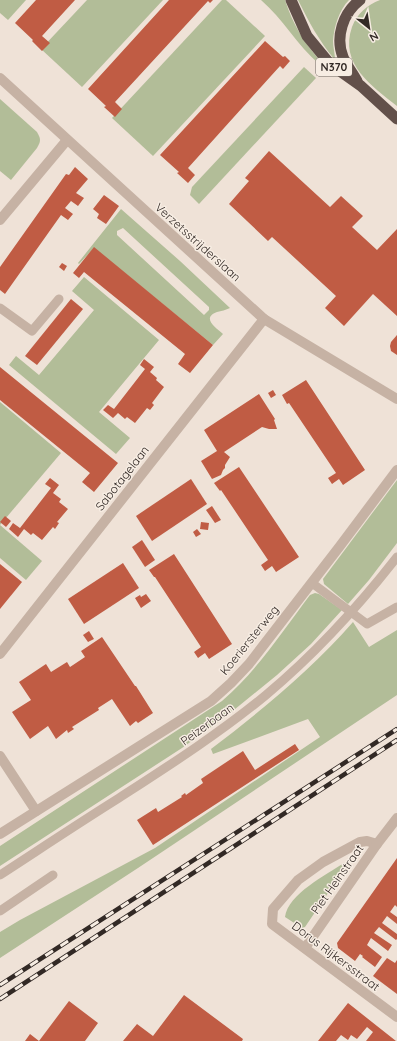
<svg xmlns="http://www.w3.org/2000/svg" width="397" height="1041" font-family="Quicksand,sans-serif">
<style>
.green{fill:#b2bd98;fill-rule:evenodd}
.building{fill:#c05c44}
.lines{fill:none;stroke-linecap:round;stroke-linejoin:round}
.service{stroke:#c6b2a4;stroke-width:9}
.minor{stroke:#c6b2a4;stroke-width:10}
.trunk{stroke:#62504a;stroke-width:11}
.rail-casing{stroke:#322925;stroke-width:4.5}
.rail{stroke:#f7ede3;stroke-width:3;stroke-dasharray:9;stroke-linecap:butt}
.labels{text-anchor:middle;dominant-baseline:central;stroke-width:3;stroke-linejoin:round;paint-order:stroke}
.shield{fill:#f7ede3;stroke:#6d645e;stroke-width:1}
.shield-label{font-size:11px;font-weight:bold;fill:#322925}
.street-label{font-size:12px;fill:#322925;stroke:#f7ede3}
</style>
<rect width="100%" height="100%" fill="#efe2d7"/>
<g class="green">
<path d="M0 0H26L8 20 0 13Z"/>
<path d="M87 0H163L82 87 41 49Z"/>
<path d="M222 0H226L265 36 153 156 112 118Z"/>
<path d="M261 0H285C293 25 304 42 321 62L319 64C297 45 283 19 261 0Z"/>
<path d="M298 0H349C339 10 334 27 333 41 333 47 335 54 335 60 318 39 310 24 298 0Z"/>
<path d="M380 0H397V106C372 86 339 64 352 27 357 14 367 5 380 0Z"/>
<path d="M304 67 316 78 199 204 190 195 192 187Z"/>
<path d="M0 99 37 132C41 139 41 141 37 148L11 180 0 171Z"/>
<path d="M121 209 180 261 230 308C226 310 221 311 217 312 201 318 216 328 223 334L213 345 94 248 79 264 78 263ZM123 228 209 307V310L204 315 117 235V231Z"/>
<path d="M84 277 159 340 99 412 130 438 116 454 9 365 16 356 39 375 94 310 72 291Z"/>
<path d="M0 402 61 453 0 525Z"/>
<path d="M397 480V543L369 580 348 604 324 584 323 579Z"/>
<path d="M0 525 42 561 26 580 0 558Z"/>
<path d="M315 593 319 594 342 610 311 644 277 675 229 714 182 748 0 866V846L222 701C257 671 282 632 310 595Z"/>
<path d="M353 622 369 647 397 630V695L138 868 0 958V932L20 920 155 848 320 737 308 719 213 754 211 749C261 711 311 670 353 622Z"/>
<path d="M344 863 347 865 305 927 302 928 285 917C288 894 326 875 344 863Z"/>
</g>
<g class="building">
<path d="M36 0H75L42 36 50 43 42 51 32 41 33 40 15 23Z"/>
<path d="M169 0H213L210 3 208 1 115 102 122 109 115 117 104 107 106 106 88 89Z"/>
<path d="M265 41 283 57 285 56 290 61 283 69 280 66 188 168 195 175 188 183 177 173 179 172 160 155Z"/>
<path d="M269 151 330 207 341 196 363 216 352 227 377 250 397 229V316L373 294 344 326 325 308 336 296 272 237 268 241 229 204 249 181 245 178Z"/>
<path d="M75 167 88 179 76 193 84 198 78 206 71 201 65 208 73 214 68 220 61 215 5 294 0 290V267L66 174 69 175Z"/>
<path d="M104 195 119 206 106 224 97 218 99 214 93 209Z"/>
<path d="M94 247 213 345 190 373 178 364 185 354 84 272 79 278 73 273Z"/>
<path d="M62 263 67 266 64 271 59 267Z"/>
<path d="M71 299 83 309 37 365 25 356Z"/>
<path d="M397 335V355L391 351 390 346 391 342Z"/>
<path d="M144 359 154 367 150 372 157 378 156 380 164 387 152 403 154 405 150 410 147 408 135 423 127 417 125 419 118 413 113 418 103 410 108 405 114 409 145 369 140 365Z"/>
<path d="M0 367 118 463 94 492 82 482 90 473 0 400Z"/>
<path d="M306 380 365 470 343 485 339 479 332 484 328 478 336 473 289 403 287 404 282 395Z"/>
<path d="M273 390 276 395 271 398 268 393Z"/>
<path d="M259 394 275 419 274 420 277 429H269L262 427 224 452 230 457 225 465V468L223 470 221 475 212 479 201 461 217 451 204 430Z"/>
<path d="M239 467 299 557 276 572 272 566 265 571 261 565 268 560 221 490 220 491 214 483Z"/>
<path d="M50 478 59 485 53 493 61 499 59 502 68 509 57 522 59 523 55 529 53 527 42 540 33 533 31 535 24 529 18 537 9 529 13 523 20 528 51 488 45 484Z"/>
<path d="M191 479 207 504 152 541 136 516Z"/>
<path d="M212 506 221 520 215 523 206 510Z"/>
<path d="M5 516 11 521 6 527 0 522Z"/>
<path d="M201 522 209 523 208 530 200 529Z"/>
<path d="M197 529 201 534 196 537 193 532Z"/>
<path d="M142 540 155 560 145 567 132 547Z"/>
<path d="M174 554 232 644 209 659 205 653 198 658 194 652 201 647 155 577H154L149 570Z"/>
<path d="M123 563 139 588 84 624 68 599Z"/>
<path d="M0 564 22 582 0 609Z"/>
<path d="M146 594 151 601 141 608 135 598 140 595 141 597Z"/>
<path d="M89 631 94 639 88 642 83 635Z"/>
<path d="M102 637 135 686H136L153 713 138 723 136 721 130 726 112 699 98 708 99 710 72 727 74 729 68 733 67 730 56 739 48 726 30 739 12 712 31 700 19 682 46 664 51 672 67 662 70 667 85 657 81 651Z"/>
<path d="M295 744 299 750 153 845 137 820 156 808 158 812 182 797 181 796 185 793 186 795 203 783 201 779 243 751 255 770Z"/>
<path d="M397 858V907L395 905 390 912 397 917V924L387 916 382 923 397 934V939L396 940 379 927 374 933 392 945 388 951 371 938 367 945 382 957 375 967 362 957 363 956 360 954 355 961 338 948 337 943Z"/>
<path d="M387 958 395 963 397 960V994L373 976Z"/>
<path d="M184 995 243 1039 242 1041H123L137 1024 153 1036Z"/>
<path d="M69 1001 98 1023 85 1041H25L30 1034 39 1041Z"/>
<path d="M348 1003 377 1026 396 1041H366L373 1032 367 1027 357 1039 351 1035 348 1040 341 1035 336 1041H318Z"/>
</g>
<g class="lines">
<g class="service">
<path d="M0 308 32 331 59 299"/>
<path d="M312 583 367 624 397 607"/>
<path d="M0 875C40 849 79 823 119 798 170 765 220 733 266 695 315 654 358 607 397 557"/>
<path d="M0 911 53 875"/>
</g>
<g class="minor">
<path d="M0 78 264 319 397 399"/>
<path d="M0 220 67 140"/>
<path d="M0 654 264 319"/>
<path d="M0 756 36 811"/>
<path d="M0 834 211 701 231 683 249 664 340 546 397 470"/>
<path d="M377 844 367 841 360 842 323 862 298 880 273 909 272 924 397 1017"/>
<path d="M305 948 377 844 397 818"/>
</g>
<g class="trunk">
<path d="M291 0 307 36 330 64 361 86 397 119"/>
<path d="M357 81C353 73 346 65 343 57 335 37 343 13 360 0"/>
</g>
<defs>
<g id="rail">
<path d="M0 985 397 729"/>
<path d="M0 999 397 740"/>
</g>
</defs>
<use href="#rail" class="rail-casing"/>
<use href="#rail" class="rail"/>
</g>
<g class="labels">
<rect class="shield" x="316" y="58" width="36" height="18" rx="3"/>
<g class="shield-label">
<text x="334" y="67">N370</text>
</g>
<g class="street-label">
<text transform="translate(198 242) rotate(42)">Verzetsstrijderslaan</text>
<text transform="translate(122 478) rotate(-52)">Sabotagelaan</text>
<text transform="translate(249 640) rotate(-51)">Koeriersterweg</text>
<text transform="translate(207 724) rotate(-36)">Peizerbaan</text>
<text transform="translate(337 879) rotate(-55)">Piet Heinstraat</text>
<text transform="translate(336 956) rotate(37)">Dorus Rijkersstraat</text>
</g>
</g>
<g transform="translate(369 28) rotate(150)" stroke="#f7ede3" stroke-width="3" paint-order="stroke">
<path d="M0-3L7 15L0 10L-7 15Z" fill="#322925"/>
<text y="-6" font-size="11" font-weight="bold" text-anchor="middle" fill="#322925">N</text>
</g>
</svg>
